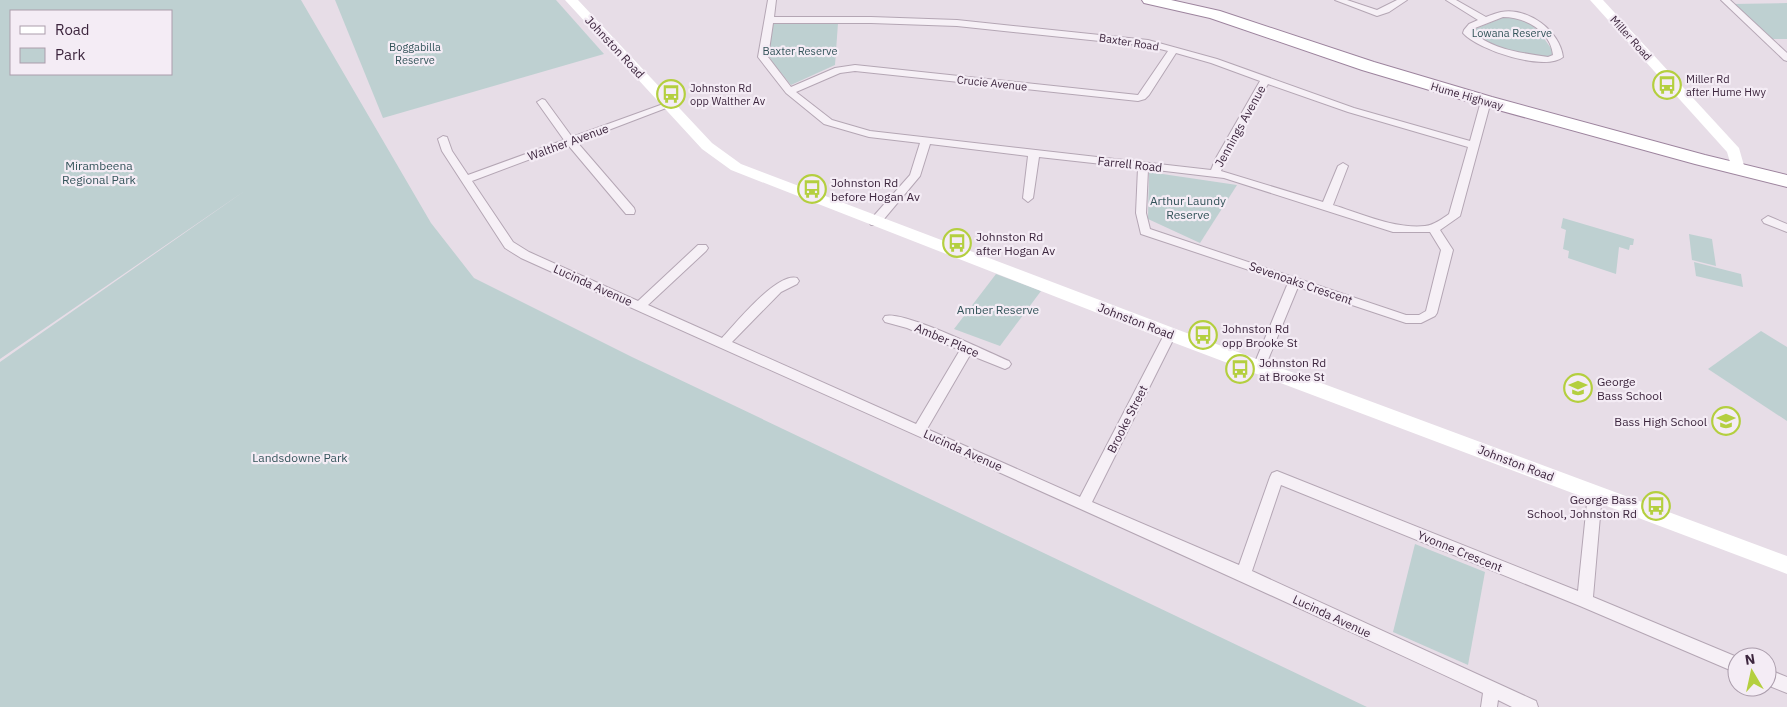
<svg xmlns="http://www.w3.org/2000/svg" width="1787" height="707" font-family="'IBM Plex Sans',sans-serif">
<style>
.green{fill:#bed0d1;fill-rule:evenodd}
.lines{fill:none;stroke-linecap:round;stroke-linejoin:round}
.street-casing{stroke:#b4a6b4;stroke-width:2}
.highway-casing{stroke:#9d849e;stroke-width:2}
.street{fill:#f6f0f6;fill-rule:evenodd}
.secondary{fill:#fff;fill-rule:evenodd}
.highway{fill:#fff;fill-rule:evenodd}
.labels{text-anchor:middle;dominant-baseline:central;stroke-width:4.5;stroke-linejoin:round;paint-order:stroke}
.far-park-label{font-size:11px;fill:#34545a;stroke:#f4ecf5}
.far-street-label{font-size:11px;fill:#3d263e;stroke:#f4ecf5}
.far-poi-label{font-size:11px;fill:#3d263e;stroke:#f4ecf5;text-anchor:start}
.street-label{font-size:12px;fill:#3d263e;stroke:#f4ecf5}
.park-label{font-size:12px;fill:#34545a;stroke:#f4ecf5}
.poi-label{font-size:12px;fill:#3d263e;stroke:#f4ecf5;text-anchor:start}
</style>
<rect width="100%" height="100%" fill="#e7dde7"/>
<g class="green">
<path d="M0 0H301L431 223 474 278 632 357 1367 707H0V362L246 190 0 359ZM11 11H171V74H11Z"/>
<path d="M335 0H556L604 54 383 118Z"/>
<path d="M1787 3V39H1770L1731 4Z"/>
<path d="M1507 16C1533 20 1539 31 1553 51V55C1540 62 1482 44 1473 32L1475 29Z"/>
<path d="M772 22 838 23 835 65 791 85 772 62 768 54Z"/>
<path d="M1149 172 1237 185 1200 243 1148 219Z"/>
<path d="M1563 218 1634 239 1633 245H1630L1629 250 1619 247 1616 274 1568 258 1569 251 1563 249 1566 230 1561 228Z"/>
<path d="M1689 234 1712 239 1716 266 1692 260Z"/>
<path d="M1694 262 1741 274 1743 287 1696 276Z"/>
<path d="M996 274 1041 291 1000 346 954 329Z"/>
<path d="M1761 331 1787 347V421L1708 369Z"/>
<path d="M1415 544 1485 572 1468 665 1393 632Z"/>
</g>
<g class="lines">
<defs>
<g id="street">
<path d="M768 0H776L774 17H871L957 20 1148 40 1217 59 1354 108 1470 141 1481 101 1483 99H1489L1491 101 1460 216 1440 230 1453 250 1437 313 1435 316 1421 323H1406L1298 287 1265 367 1263 370H1255L1253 367 1288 283 1141 234 1136 213 1138 168 1039 157 1033 198 1028 202 1023 198 1028 156 930 144 920 176 879 225H871L869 222 871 219 910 175 920 143 869 137 824 124 786 93 758 57ZM773 23H871L957 26 1148 46 1168 51 1138 95 855 65 835 68 791 87 768 57ZM1176 53 1211 63 1260 81 1216 158 1211 170 870 131 832 120 796 92 840 73 855 71 1138 101 1145 99 1149 95ZM1268 84 1348 112 1468 147 1449 214C1442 219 1434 225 1425 226 1394 229 1362 214 1333 205L1348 166 1343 163 1338 166 1323 202 1221 171 1226 158ZM1148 169 1224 178 1393 232H1430L1441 250 1426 311 1419 315H1406L1150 229 1146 213Z"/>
<path d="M1335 0H1347L1377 10 1397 0H1407L1389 12 1377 16Z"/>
<path d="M1446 0H1456L1486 17C1491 15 1496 13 1501 12 1528 7 1560 31 1563 57 1545 72 1478 50 1463 33L1464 30 1469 24 1478 20ZM1503 17C1526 17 1551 32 1553 55L1548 57C1522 53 1493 50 1473 32L1475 28Z"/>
<path d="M1721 0H1730L1787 53V61L1784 60Z"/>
<path d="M542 99 545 100 572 137 666 103 669 102 674 105 577 142 634 208 635 211 634 214H626L568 145 472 181 513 242 529 252 638 301 698 245H706L708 248 706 251 648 305 722 338C735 324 777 272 797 278L799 281 797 284 781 292 732 342 916 424 960 350 907 328 885 322 883 319 885 316C903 310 988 352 1009 361L1011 364 1009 367 1005 369 970 355 927 429 1080 497 1166 331H1174L1176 334 1092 502 1239 565 1270 477 1272 473 1277 471 1578 591 1588 493 1590 489 1595 487 1600 489 1602 493 1593 597 1737 657V673L1580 606 1281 485 1252 571 1536 701 1538 707H1512L1498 700 1497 707H1481L1483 693C1164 544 842 403 521 258L505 248 442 151 438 139 443 136 447 137 452 151 468 175 564 140 537 102Z"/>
<path d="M1768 216 1787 224V232L1764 223 1762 220Z"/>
<path d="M1767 669 1787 677V693L1767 685Z"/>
</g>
<path id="highway" d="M1142 0H1171L1220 11 1374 62 1492 97 1705 155 1787 175V187L1695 164 1480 105 1362 70 1210 18 1144 3Z"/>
</defs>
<use href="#street" class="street-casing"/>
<use href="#highway" class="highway-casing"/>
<use href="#street" class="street"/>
<g class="secondary">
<path d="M565 0H578L712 143 741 164 1176 329 1787 556V574L1164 339 731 170 702 149Z"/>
<path d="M1590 0H1603L1739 148 1745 169 1743 172H1733L1727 152Z"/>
</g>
<use href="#highway" class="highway"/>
</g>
<defs>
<symbol id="bus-ring" viewBox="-11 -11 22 22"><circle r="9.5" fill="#f4ecf5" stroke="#b4cf3f" stroke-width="1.5"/><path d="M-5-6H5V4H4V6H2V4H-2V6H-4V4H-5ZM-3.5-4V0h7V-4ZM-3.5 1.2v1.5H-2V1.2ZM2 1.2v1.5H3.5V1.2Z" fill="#b4cf3f"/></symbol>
<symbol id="school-ring" viewBox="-11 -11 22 22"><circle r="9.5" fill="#f4ecf5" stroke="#b4cf3f" stroke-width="1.5"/><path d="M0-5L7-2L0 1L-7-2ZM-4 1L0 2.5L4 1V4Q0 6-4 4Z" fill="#b4cf3f"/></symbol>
</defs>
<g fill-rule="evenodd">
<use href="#bus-ring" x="1651" y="69" width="32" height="32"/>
<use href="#bus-ring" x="655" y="78" width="32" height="32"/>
<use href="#bus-ring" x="796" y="173" width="32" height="32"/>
<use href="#bus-ring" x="941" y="227" width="32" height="32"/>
<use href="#bus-ring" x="1187" y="319" width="32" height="32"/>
<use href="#bus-ring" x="1224" y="353" width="32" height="32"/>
<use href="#school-ring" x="1562" y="372" width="32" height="32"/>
<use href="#school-ring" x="1710" y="405" width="32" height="32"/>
<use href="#bus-ring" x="1640" y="490" width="32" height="32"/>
</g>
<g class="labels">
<g class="far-park-label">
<text x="1512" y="33">Lowana Reserve</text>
<text x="415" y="47">Boggabilla<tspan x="415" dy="13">Reserve</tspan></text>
<text x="800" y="51">Baxter Reserve</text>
</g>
<g class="far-street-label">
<text transform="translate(1631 38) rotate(48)">Miller Road</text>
<text transform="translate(1129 42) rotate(9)">Baxter Road</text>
<text transform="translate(992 83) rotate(6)">Crucie Avenue</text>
<text transform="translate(1467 96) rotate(16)">Hume Highway</text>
</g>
<g class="far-poi-label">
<text x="1686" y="79">Miller Rd<tspan x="1686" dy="13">after Hume Hwy</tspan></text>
<text x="690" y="88">Johnston Rd<tspan x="690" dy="13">opp Walther Av</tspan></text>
</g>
<g class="street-label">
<text transform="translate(615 47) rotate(47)">Johnston Road</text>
<text transform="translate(1240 126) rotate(-61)">Jennings Avenue</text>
<text transform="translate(568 142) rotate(-20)">Walther Avenue</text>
<text transform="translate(1130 164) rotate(6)">Farrell Road</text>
<text transform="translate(1301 283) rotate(19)">Sevenoaks Crescent</text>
<text transform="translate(593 285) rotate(24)">Lucinda Avenue</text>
<text transform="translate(1136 321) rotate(21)">Johnston Road</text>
<text transform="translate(947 340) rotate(23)">Amber Place</text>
<text transform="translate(1127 419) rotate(-63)">Brooke Street</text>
<text transform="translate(963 450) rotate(24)">Lucinda Avenue</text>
<text transform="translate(1516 463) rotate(21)">Johnston Road</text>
<text transform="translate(1460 551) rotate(22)">Yvonne Crescent</text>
<text transform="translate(1332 616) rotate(25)">Lucinda Avenue</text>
</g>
<g class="park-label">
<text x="99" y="165">Mirambeena<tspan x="99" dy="14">Regional Park</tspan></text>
<text x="1188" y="200">Arthur Laundy<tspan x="1188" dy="14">Reserve</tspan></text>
<text x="998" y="309">Amber Reserve</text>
<text x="300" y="457">Landsdowne Park</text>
</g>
<g class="poi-label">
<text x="831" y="182">Johnston Rd<tspan x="831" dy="14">before Hogan Av</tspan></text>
<text x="976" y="236">Johnston Rd<tspan x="976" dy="14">after Hogan Av</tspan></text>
<text x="1222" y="328">Johnston Rd<tspan x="1222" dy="14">opp Brooke St</tspan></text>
<text x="1259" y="362">Johnston Rd<tspan x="1259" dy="14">at Brooke St</tspan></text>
<text x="1597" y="381">George<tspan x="1597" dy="14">Bass School</tspan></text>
<text x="1707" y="421" text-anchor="end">Bass High School</text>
<text x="1637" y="499" text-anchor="end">George Bass<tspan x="1637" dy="14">School, Johnston Rd</tspan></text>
</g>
</g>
<rect x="10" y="10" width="162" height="65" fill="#f4ecf5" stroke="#ab9dac"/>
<rect x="20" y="26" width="25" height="8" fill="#ffffff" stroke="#ab9dac"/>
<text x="55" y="35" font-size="15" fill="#3d263e">Road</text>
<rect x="20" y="48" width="25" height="15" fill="#bed0d1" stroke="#ab9dac"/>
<text x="55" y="60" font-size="15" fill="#3d263e">Park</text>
<g transform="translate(1752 672) rotate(351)"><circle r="24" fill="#f4ecf5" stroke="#ab9dac"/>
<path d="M0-4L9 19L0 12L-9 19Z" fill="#b4cf3f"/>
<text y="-8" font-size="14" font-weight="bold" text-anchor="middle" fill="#3d263e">N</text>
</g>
</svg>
